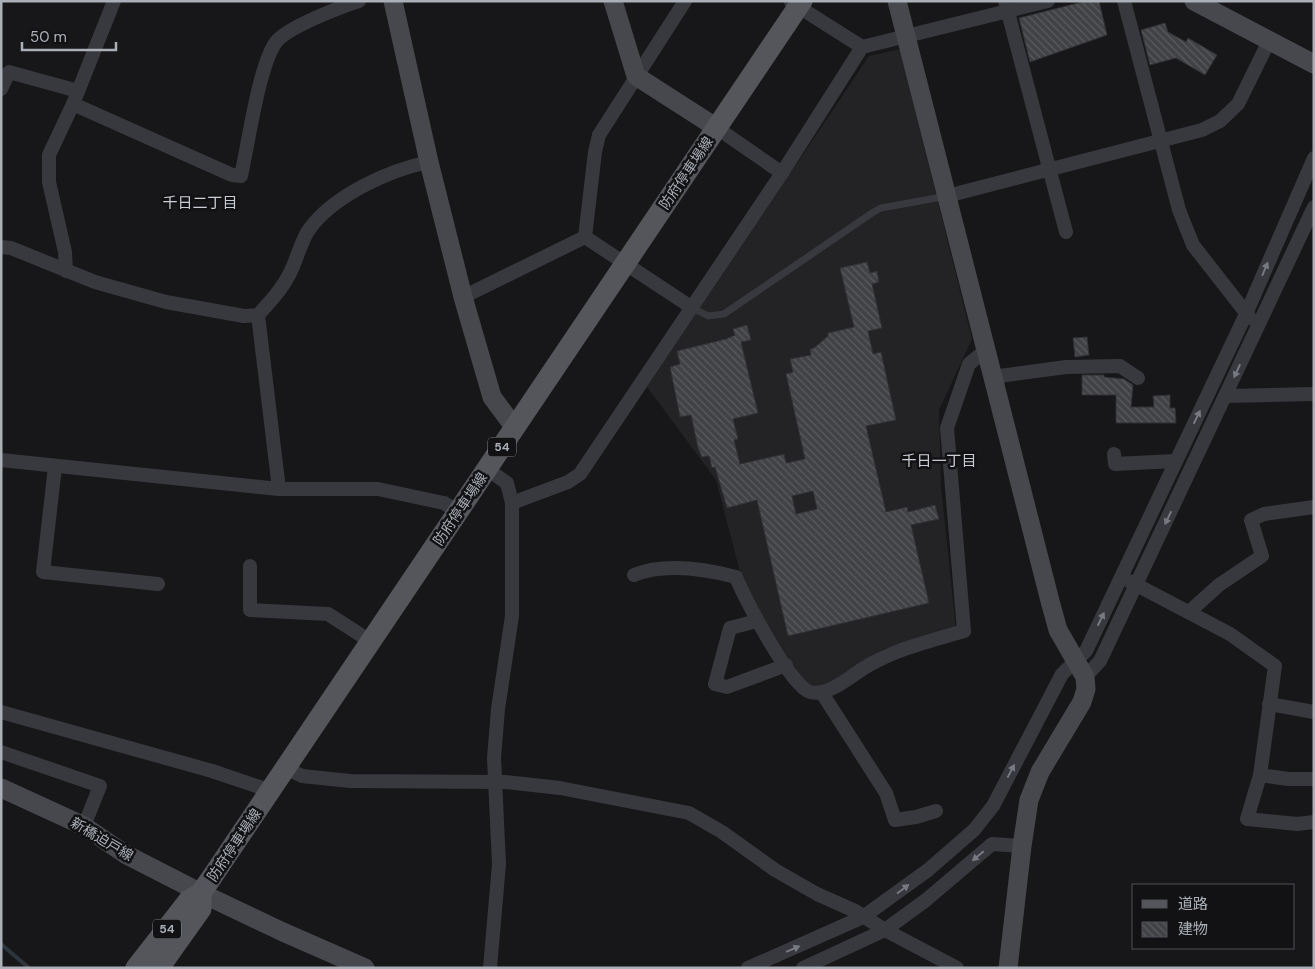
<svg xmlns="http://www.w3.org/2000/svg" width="1315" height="969" font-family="'DM Sans','Noto Sans JP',sans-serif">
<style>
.built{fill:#232326}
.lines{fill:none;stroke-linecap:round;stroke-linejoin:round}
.stream{stroke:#2d363c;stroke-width:4}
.building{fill:url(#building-back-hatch);stroke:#313135;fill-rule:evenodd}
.lane{stroke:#38393e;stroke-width:7}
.street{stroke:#38393e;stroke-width:14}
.secondary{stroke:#46484d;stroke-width:19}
.primary{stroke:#54565c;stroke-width:21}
.oneway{fill:#777a81}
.labels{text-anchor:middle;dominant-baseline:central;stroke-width:5;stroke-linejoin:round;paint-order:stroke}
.shield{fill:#121214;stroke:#7c8087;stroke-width:1}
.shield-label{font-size:12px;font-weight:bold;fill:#aaafb8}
.street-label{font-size:14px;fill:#aaafb8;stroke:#121214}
.neighbourhood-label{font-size:15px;fill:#cacdd4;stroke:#121214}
</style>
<defs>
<pattern id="building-back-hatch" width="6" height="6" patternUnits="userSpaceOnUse" patternTransform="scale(1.25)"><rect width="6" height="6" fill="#414246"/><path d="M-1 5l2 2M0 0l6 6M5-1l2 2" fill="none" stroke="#5a5b5f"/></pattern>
</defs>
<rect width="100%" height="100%" fill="#171719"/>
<path class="built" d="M900 49 972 339 939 410 941 486 956 629 884 649 820 688 807 685 761 618 742 580 716 480 647 387 869 56Z"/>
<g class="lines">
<path class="stream" d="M1 944 29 968"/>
</g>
<g class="building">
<path d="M1086 1H1099L1107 35 1030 62 1019 18Z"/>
<path d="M1165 23 1168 32 1186 42 1188 38 1217 55 1205 75 1176 58 1150 65 1141 30Z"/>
<path d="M867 262 870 273 877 271 879 282 872 284 882 328 868 331 873 354 881 352 896 420 866 426 886 512 907 507 908 512 935 505 939 519 911 525 929 603 788 636 757 500 727 508 715 467 712 468 709 456 702 457 698 448 691 415 680 417 670 367 680 364 677 351 726 339 735 335 733 329 747 325 751 340 741 342 758 413 733 419 738 439 734 440 740 464 784 454 786 463 805 459 786 374 793 372 790 359 811 355 810 349 814 348 828 336V333L854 327 840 268ZM813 491 817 509 796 514 792 496Z"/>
<path d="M1087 337 1089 355 1075 357 1073 338Z"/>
<path d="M1082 375H1104V377L1124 379 1133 385 1131 407H1154L1153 396 1170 395V408H1175L1176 423H1116V395H1082Z"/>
</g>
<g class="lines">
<path class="lane" d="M691 307 708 316 724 314 872 213 881 208 947 196"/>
<g class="street">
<path d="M1005 1 1066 232"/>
<path d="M1124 1 1179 210 1193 245 1250 318"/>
<path d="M791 2 862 47"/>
<path d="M1 89 9 72 78 91"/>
<path d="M73 104 232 175 241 176C248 145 259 65 276 42 288 27 340 7 359 1"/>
<path d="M717 128 782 173"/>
<path d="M947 196 1202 130 1220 121 1238 104 1269 41"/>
<path d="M585 237 595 152 599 135 685 1"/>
<path d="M585 237 691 307"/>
<path d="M1 247 11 248 95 282 166 302 244 316 258 315C270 302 282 289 290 273 297 259 300 244 308 231 332 196 389 170 429 162"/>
<path d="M66 271 65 252 49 182V155L73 104 114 1"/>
<path d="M463 297 585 237"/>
<path d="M258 315 279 489"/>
<path d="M992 377 1066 367 1120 366 1138 378"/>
<path d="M1225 396 1314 394"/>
<path d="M1114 454 1115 464 1175 461"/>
<path d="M1 460 279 489H378L444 503 458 512"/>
<path d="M55 467 43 572 158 584"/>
<path d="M487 469 507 483 512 503V616L498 709 494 758 499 864 490 968"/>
<path d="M512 503 568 482 580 474 782 173 862 47 1048 1"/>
<path d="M250 566V610L328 614 370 641"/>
<path d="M634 575C664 563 705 569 736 577 744 598 791 687 810 692 827 697 850 677 864 668 895 649 930 641 964 631L947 428 969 364 986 350"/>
<path d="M1129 581 1230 634 1275 666 1260 775 1247 819 1297 824 1314 822"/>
<path d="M1189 612 1219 585 1262 556 1251 520 1264 514 1314 507"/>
<path d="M757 621 730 628 715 684 727 687 786 665"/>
<path d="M1085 677 1100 661 1314 207"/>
<path d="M822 693 886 793 895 820 916 817 936 811"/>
<path d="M1269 704 1314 712"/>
<path d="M1 712 212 771 271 791"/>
<path d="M1 752 100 786 84 826"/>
<path d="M286 768 302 776 350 781 505 782 560 788 689 813 722 832 775 870 817 894 855 911 885 930 957 968"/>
<path d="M1260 775 1288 779H1314"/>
<path d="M748 968 863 917 928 870 974 830 993 806 1062 674 1086 651 1246 314 1314 158"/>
<path d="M803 968 885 930 926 900 992 844 1022 846"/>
</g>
<g class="secondary">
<path d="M393 1 429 162 463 297 492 397 515 428"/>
<path d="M613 1 636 76 717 128"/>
<path d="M897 1 1050 601 1058 630 1085 677 1086 689 1082 702 1040 772 1029 800 1022 846 1008 968"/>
<path d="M1194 1 1314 64"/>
<path d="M1 788 84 826 125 854 201 893 283 932 365 968"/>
</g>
<g class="primary">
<path d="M136 968 189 900 201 893 212 877 802 1"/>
<path d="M159 968 201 909V893"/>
</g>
</g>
<defs><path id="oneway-solid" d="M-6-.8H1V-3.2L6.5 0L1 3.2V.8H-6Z" transform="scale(1.25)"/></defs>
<g class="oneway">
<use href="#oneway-solid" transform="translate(1265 269) rotate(-67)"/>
<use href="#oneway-solid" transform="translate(1237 371) rotate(115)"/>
<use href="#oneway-solid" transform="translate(1197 417) rotate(-64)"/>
<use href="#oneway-solid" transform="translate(1168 518) rotate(115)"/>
<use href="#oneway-solid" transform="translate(1101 619) rotate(-64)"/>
<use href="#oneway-solid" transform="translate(1011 771) rotate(-62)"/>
<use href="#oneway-solid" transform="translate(978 856) rotate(140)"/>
<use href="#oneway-solid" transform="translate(903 889) rotate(-37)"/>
<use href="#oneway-solid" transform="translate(793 949) rotate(-23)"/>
</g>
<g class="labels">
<g class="shield">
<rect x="488" y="437.5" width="28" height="19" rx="4"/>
<rect x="153" y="919.5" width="28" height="19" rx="4"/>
</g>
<g class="shield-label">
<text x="502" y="447">54</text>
<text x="167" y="929">54</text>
</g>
<g class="street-label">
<text transform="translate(686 173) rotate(-56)">防府停車場線</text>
<text transform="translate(460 509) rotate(-56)">防府停車場線</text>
<text transform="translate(102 839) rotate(31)">新橋迫戸線</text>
<text transform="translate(234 845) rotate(-56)">防府停車場線</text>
</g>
<g class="neighbourhood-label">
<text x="200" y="203">千日二丁目</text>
<text x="939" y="461">千日一丁目</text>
</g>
</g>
<rect width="1315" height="969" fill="none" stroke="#aaafb8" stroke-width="5"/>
<rect x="1132" y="884" width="162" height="65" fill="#121214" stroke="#4f5156"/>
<rect x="1142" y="900" width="25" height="8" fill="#54565c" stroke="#4f5156"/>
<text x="1178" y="909" font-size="15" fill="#aaafb8">道路</text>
<rect x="1142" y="922" width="25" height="15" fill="url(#building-back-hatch)" stroke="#4f5156"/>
<text x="1178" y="934" font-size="15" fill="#aaafb8">建物</text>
<path d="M22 42v8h94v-8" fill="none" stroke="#aaafb8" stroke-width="2.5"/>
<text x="30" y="42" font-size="15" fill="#aaafb8" stroke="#121214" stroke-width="4" paint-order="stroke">50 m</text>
</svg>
